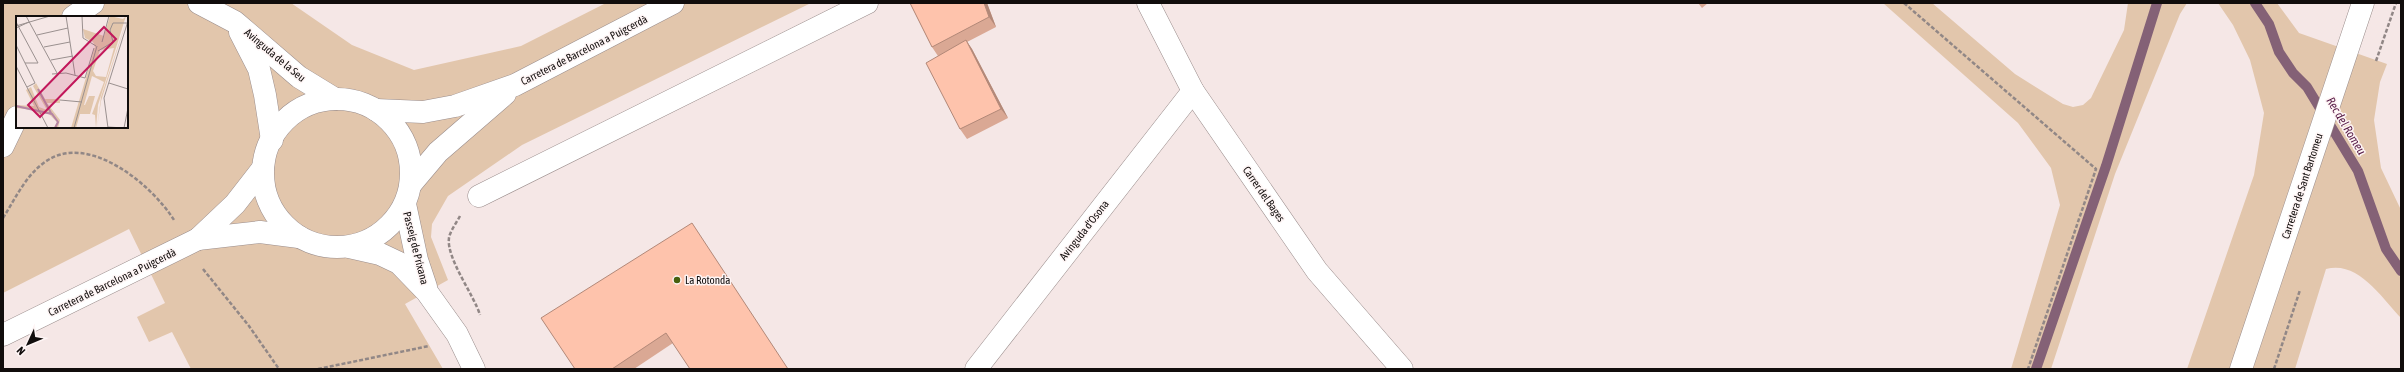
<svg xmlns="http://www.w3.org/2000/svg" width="2404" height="372" font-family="'Asap Condensed',sans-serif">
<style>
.green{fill:#e2c6ac;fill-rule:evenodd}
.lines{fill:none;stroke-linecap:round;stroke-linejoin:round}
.stream{stroke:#846176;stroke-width:10}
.minor-casing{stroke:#9a8d8c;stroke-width:23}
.path{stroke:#918786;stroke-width:2.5;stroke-dasharray:4 2;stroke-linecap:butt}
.minor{stroke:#fff;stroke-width:22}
.wall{fill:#daa894}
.shaded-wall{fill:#b28878}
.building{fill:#fec3ac;stroke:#b28878}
.poi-dot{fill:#48600e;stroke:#fef5f5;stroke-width:1.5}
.labels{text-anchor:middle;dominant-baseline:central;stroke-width:3;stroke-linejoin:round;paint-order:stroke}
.street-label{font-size:11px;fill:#110d0c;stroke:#fef5f5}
.poi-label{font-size:11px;fill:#110d0c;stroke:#fef5f5;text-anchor:start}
.water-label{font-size:12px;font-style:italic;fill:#561945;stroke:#fef5f5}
.inset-river{fill:none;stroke:#b685a4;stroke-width:2}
.inset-road{fill:none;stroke:#9a908f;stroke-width:1}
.view{fill:#c2185b;fill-opacity:0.15;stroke:#c2185b;stroke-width:2}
.inset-edge{fill:none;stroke:#110d0c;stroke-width:2}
</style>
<rect width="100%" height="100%" fill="#f5e7e6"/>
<g class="green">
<path d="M3 3H291L352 45 414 70 521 46 606 3H811L522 145 448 196 432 224 431 237 448 280 405 304 443 369H191L172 332 149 342 137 317 165 303 129 229 3 293ZM17 17H127V127H17Z"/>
<path d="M1883 3H1932L2015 74 2063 104 2073 107 2083 105 2091 98 2124 30 2128 3H2187L2180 14 2115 174 2051 369H2011L2060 205 2051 168 2018 123Z"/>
<path d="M2218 3H2277L2299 33 2387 64 2380 82 2374 120 2381 168 2401 210V318C2382 298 2358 260 2326 269L2295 369H2187L2254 175 2264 113 2250 60 2233 25Z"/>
</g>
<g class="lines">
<g class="stream">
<path d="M2255 3 2269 24 2279 52 2293 73 2307 87 2358 171 2386 249 2401 271"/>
<path d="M2036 369 2106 166 2157 3"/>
</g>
<defs>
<g id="minor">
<path d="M199 3 235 22 299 77 335 99"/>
<path d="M1148 3 1193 91 1317 271 1402 369"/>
<path d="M73 17 93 3"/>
<path d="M240 32 259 69 265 95 272 140"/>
<circle cx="337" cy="173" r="74"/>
<path d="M376 110 423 112 455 106 515 85 673 3"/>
<path d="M3 146 17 117"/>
<path d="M411 184 438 152 505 94"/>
<path d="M479 196 867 3"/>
<path d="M405 204 417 260 426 287"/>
<path d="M198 239 260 232 299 237"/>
<path d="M349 247 380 254 399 263 427 292 457 334 474 369"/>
<path d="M3 335 198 239 235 204 263 168"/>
<path d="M976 369 1193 91"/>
<path d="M2241 369 2363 3"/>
</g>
</defs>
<use href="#minor" class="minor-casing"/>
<g class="path">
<path d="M1904 3 2096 169 2028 369"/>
<path d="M2376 61 2396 3"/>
<path d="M460 216C457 222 450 231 449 238 446 258 474 295 480 315"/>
<path d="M3 218C15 199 26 175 45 162 88 131 152 185 174 220"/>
<path d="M203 269 249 326 279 369"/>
<path d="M318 369 429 346"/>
<path d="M2274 369 2300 290"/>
</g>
<use href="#minor" class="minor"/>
</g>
<g class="wall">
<path d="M910 3H987L996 27 967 42 972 49 1008 118 967 139 960 129 938 56 932 47Z"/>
<path d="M1698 3H1708L1702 8Z"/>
<path d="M699 233 673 343 634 369H575Z"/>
</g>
<g class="shaded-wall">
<path d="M984 3H987L996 27 989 17Z"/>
<path d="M966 40 972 49 1008 118 1001 109Z"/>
</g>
<g class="building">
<path d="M910 3H984L989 17 932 47Z"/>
<path d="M966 40 1001 109 960 129 926 63Z"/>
<path d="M692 223 788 369H690L666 333 612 369H575L541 318Z"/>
</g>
<circle class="poi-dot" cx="677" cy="280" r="4"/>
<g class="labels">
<g class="street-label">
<text transform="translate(584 50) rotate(-27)">Carretera de Barcelona a Puigcerdà</text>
<text transform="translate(275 55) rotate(40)">Avinguda de la Seu</text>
<text transform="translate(2302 186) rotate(-72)">Carretera de Sant Bartomeu</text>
<text transform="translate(1264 194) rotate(55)">Carrer del Bages</text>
<text transform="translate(1084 230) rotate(-52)">Avinguda d'Osona</text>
<text transform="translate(416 248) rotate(76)">Passeig de Prixana</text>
<text transform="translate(112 282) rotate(-26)">Carretera de Barcelona a Puigcerdà</text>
</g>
<g class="poi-label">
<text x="685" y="280">La Rotonda</text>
</g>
<g class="water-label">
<text transform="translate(2346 126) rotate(59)">Rec del Romeu</text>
</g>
</g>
<g transform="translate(16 16)">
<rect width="112" height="112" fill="#f5e7e6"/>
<path d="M94 0 107 3 110 0 82 89 80 112 79 99 76 98 88 66 76 60 68 89H69L73 80H79L74 98H64L60 112H55L79 31 77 26 69 22 67 13 88 20ZM98 32 90 61 80 60 77 55 84 34ZM112 0 85 85 81 112 85 81ZM20 67 29 83H44V87H31L44 104 42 112H38L41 106 33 98H23L18 94 0 92V89L18 90 10 74 15 71 23 91 31 94 17 70Z" fill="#e2c6ac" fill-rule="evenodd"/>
<path class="inset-river" d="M22 73 35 97M0 90 36 98 42 106 39 112"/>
<path class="inset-road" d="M10 0 41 57M50 0 59 59M66 0 67 22 80 30M0 6 22 47H9M0 10 34 0M0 12 13 6M21 19 52 12M86 26 93 0M0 29 19 67 11 71M28 31 54 26M82 35 97 26 94 14 97 7H112M35 44 57 40M0 50 32 112M36 58 50 57 69 62 78 32M93 67 112 73M44 84 66 86M92 111 108 112M58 112 81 30M92 112 88 82 112 5M108 112 112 92"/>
<path class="view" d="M88 11 100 23 24 101 12 89Z"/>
<rect width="112" height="112" class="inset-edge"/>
</g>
<rect width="2404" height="372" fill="none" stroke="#110d0c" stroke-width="8"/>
<g transform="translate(28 344) rotate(226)" stroke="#fef5f5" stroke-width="3" paint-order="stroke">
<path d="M0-3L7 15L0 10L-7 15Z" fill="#110d0c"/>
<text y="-6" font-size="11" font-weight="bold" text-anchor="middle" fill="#110d0c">N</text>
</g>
</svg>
